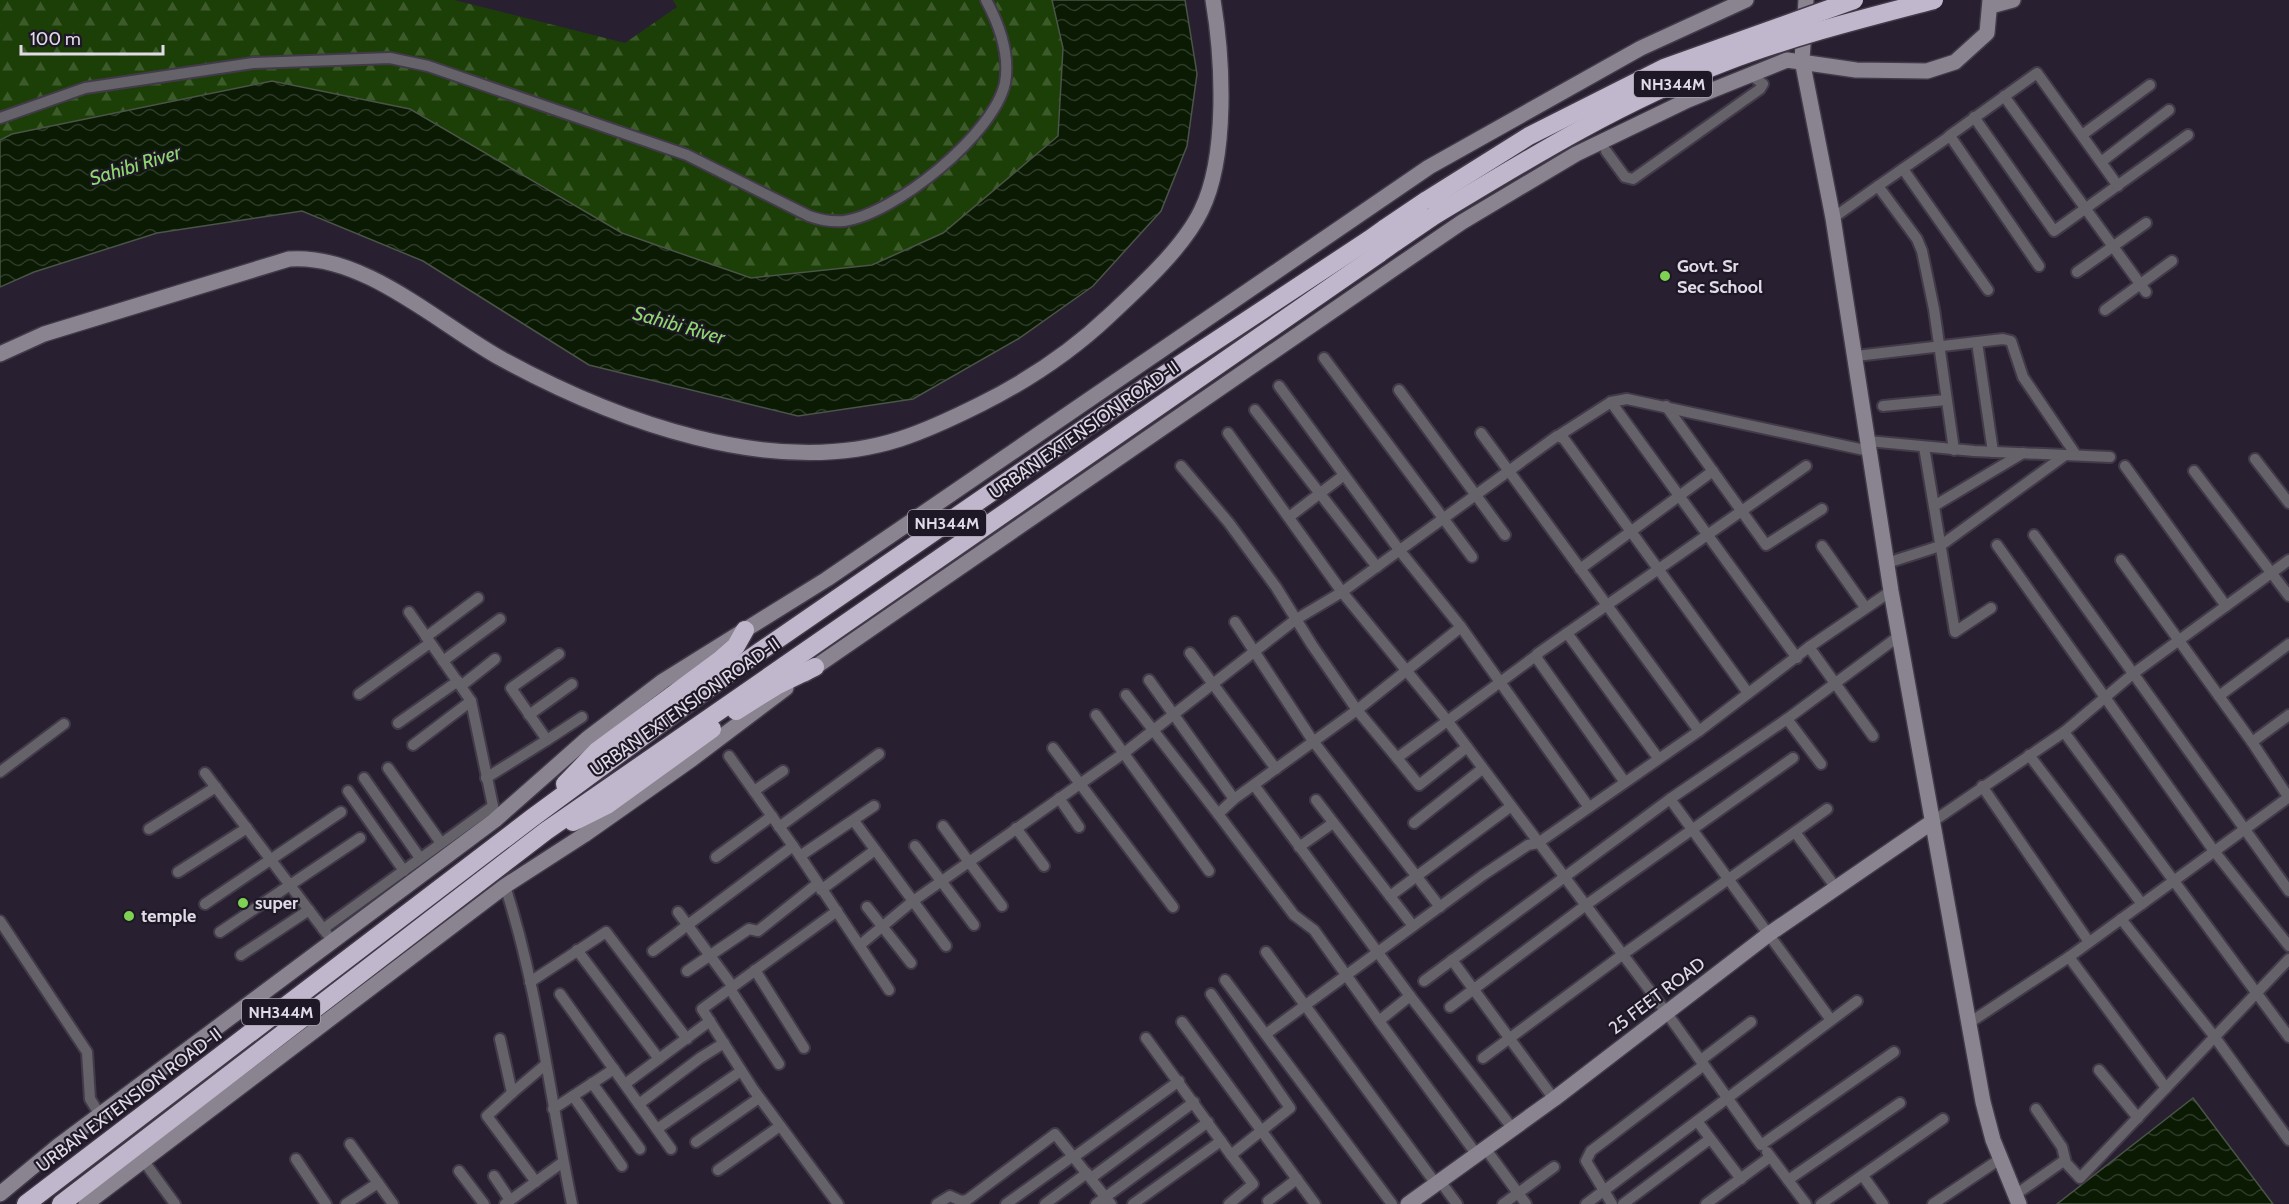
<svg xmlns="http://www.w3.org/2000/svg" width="2289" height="1204" font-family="Cabin,sans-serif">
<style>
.forest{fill:url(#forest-firs)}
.water{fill:url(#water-waves);stroke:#4a5447;stroke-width:1.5}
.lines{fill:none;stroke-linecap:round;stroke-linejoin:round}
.street-casing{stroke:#423a49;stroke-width:14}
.secondary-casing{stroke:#423a49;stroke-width:18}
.highway-casing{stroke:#423a49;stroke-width:21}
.street{stroke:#65626a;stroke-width:10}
.secondary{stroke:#8a8491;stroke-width:15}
.highway{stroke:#c1b7cc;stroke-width:18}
.highway-bridge-casing{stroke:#423a49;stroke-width:21;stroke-linecap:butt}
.highway-bridge{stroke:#c1b7cc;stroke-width:18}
.poi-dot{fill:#7ed153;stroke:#1e1726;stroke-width:2}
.labels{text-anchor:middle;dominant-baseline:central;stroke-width:4.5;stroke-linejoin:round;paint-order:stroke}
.shield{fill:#1e1726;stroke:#a6a0ac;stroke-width:1.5}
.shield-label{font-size:16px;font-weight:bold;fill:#e0dbe6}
.poi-label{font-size:18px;font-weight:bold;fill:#e0dbe6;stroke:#1e1726;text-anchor:start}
.street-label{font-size:18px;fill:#e0dbe6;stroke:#1e1726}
.water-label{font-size:20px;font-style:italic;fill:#90d670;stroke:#1e1726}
</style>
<defs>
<pattern id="forest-firs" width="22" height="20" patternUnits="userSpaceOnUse" patternTransform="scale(1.5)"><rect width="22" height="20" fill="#1c3f07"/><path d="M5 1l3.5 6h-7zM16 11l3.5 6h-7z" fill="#3d5a2b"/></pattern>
<pattern id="water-waves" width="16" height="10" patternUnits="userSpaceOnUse" patternTransform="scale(1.5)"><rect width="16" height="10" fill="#0a1a03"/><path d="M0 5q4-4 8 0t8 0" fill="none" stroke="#2d3b28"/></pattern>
</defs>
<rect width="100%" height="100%" fill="#282030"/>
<path class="forest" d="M0 0H454L625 43 677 7 673 0H1052L1063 48 1058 136 943 233 872 265 751 278 622 233 410 109 272 81 12 134 0 140Z"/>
<g class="water">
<path d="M1052 0H1185L1197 74 1187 146 1161 211 1093 286 1018 339 913 399 798 416 589 365 423 261 302 211 157 233 34 272 0 287V140L12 134 272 81 410 109 622 233 751 278 872 265 943 233 1058 136 1063 48Z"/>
<path d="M2193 1098 2273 1204H2057Z"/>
</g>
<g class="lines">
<defs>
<g id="street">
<path d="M2004 96 2146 292"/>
<path d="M1974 117 2054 231 2188 135"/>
<path d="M0 118 85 88 253 63 390 58 428 66 687 155 809 216C820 220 832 222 844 221 895 214 994 134 1005 83 1010 55 999 24 986 0"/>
<path d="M2082 135 2150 85"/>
<path d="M1949 136 2037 73 2118 186"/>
<path d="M1606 151 1625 177 1633 179 1760 89 1763 84 1751 75"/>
<path d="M2101 162 2169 110"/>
<path d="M1903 169 1988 290"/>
<path d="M1878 186 1950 136 2039 266"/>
<path d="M1833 218 1878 186 1917 239 1922 251 1934 309 1954 450"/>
<path d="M2077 272 2146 223"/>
<path d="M2105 310 2172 261"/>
<path d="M1977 342 1993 452"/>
<path d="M1856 356 2003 339 2011 341 2023 377 2076 455"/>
<path d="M1324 358 1472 557"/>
<path d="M1279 386 1400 551 1461 627 1588 806"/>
<path d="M1399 390 1505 535"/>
<path d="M1611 402 1797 658"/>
<path d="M1666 406 1766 545 1822 509"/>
<path d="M1883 406 1946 400"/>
<path d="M1255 410 1377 567"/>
<path d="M1228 433 1342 592 1446 719 1666 1012 1761 1145 1894 1052"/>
<path d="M1481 433 1699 731"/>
<path d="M1558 436 1611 402 1627 399 1869 451"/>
<path d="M1868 441 1974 451 2110 457"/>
<path d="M1924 447 1955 632 1991 608"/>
<path d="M2255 459 2289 503"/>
<path d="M1181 466 1229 523 1276 587 1312 645 1357 710 1397 758 1537 655"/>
<path d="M2125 466 2226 606"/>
<path d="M2194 471 2289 596"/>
<path d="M1934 506 2023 453"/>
<path d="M1289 517 1344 475"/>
<path d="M2034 535 2289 891"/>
<path d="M1997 545 2214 851 2289 946"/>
<path d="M1822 546 1865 607"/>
<path d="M2121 560 2252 742 2289 798"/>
<path d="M1887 563 1940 546 2064 456"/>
<path d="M1580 569 1713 471"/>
<path d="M409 612 471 701 493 806"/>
<path d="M1235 622 1313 741 1440 907"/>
<path d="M1567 633 1658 758"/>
<path d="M426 637 478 598"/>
<path d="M1809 647 1873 736"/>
<path d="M1190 653 1276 769"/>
<path d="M443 661 500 619"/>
<path d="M1149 680 1234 799"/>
<path d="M461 686 495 659"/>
<path d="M359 694 430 643"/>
<path d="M1126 695 1218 814"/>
<path d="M2219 696 2289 644"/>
<path d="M529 715 572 684"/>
<path d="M1096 715 1209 871"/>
<path d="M398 723 458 681"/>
<path d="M2064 732 2289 1037"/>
<path d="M547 740 582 717"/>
<path d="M2252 742 2289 715"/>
<path d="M413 745 471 701"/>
<path d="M1053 748 1173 907"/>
<path d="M2029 755 2142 904"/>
<path d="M729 756 793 846"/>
<path d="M1397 758 1419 785 1467 747"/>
<path d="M1821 764 1787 719 1899 636"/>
<path d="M388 768 441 843"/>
<path d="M0 772 64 724"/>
<path d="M205 773 327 934"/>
<path d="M364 778 420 858"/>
<path d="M486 778 547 740 511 688 559 654"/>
<path d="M1624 781 1538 660 1537 654 1806 466"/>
<path d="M1254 785 1410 996 1513 1129"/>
<path d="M1982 786 2089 942"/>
<path d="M348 791 404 871"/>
<path d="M754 791 783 771"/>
<path d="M1059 798 1079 827"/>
<path d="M1670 799 1831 1020"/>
<path d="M1316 800 1413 926"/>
<path d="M874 806 800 856 889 990"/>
<path d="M854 821 913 901 860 945"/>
<path d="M1932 822 2064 732 2134 673 2289 560"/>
<path d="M1414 823 1482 769"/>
<path d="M943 826 969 862 913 901 946 946"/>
<path d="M779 827 879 754"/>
<path d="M1016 828 1044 866"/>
<path d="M149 829 216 787"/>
<path d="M1795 832 1836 888"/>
<path d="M915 846 974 925"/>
<path d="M1299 847 1333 823"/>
<path d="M716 857 772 816"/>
<path d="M178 872 247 828"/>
<path d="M505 886C538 988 550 1098 572 1204"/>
<path d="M821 890 875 850"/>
<path d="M1390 896 1510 807"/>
<path d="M205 904 341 812"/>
<path d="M1002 906 969 862 1124 753 1295 620 1342 592 1557 436 1564 439 1748 693"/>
<path d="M867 907 911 963"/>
<path d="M837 911 702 1009 753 1089 838 1204"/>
<path d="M678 912 733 987"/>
<path d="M2121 919 2214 1036 2289 1140"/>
<path d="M0 921 87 1052 90 1099 100 1115"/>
<path d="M323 929 493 806 495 820"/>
<path d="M220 932 360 838"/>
<path d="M577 950 659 1059"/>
<path d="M653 951 793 846 800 856"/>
<path d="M1266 952 1436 1184"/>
<path d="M241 955 309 910"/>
<path d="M2069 957 2166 1088"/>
<path d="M1452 960 1554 1099"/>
<path d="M755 970 804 1048"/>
<path d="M687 971 749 929 758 931 817 884"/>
<path d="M1225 980 1392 1204"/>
<path d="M1424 981 1670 799 1787 719"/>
<path d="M530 982 606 932 687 1039"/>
<path d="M730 989 779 1064"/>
<path d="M560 994 671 1149"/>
<path d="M1410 996 1379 1021 1477 1155"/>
<path d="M1450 1007 1586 905 1793 758"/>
<path d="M1379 1021 1314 930 1294 915 1218 814 1234 799 1357 710 1461 627"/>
<path d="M1182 1022 1315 1204"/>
<path d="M1969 1023 2069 957 2289 797"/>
<path d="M1266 1034 1483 875 1528 845 1538 843 1699 731 1809 647 1891 591"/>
<path d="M1146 1038 1231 1155 1290 1108 1211 994"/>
<path d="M500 1039 512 1093 487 1116 536 1182"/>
<path d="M1483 1058 1622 955 1827 809"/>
<path d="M1701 1060 1751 1022"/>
<path d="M2099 1070 2138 1118"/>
<path d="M592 1083 640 1149"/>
<path d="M625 1084 710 1021"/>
<path d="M512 1093 545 1065"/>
<path d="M573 1096 622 1166"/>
<path d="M639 1104 700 1058 724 1043"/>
<path d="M553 1109 614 1069"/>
<path d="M2036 1109 2062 1147 2066 1163 2080 1178 2289 959"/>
<path d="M1697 1121 1741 1179"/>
<path d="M657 1129 741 1071"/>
<path d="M696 1142 759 1098"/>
<path d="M350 1144 378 1183"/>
<path d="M1485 1148 1526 1204"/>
<path d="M1767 1152 1806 1204"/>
<path d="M1074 1157 1179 1081"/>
<path d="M296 1159 326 1204"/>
<path d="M143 1160 175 1204"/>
<path d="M718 1170 780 1126"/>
<path d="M459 1171 484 1204"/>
<path d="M494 1176 510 1200"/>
<path d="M1863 1176 1883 1204"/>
<path d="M1091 1178 1194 1102"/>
<path d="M1788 1180 1900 1103"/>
<path d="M1440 1181 1457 1204"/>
<path d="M2015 1195 2065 1160"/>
<path d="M1268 1201 1297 1179"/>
<path d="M346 1204 378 1183 393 1204"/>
<path d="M505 1204 563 1162"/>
<path d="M937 1204 950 1196 961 1201 967 1200 1055 1134 1111 1204"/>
<path d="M1006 1204 1073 1156"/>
<path d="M1045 1204 1087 1173"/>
<path d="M1096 1204 1208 1122"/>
<path d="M1133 1204 1221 1141"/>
<path d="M1229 1204 1253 1184 1231 1155"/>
<path d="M1503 1204 1554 1167"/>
<path d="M1586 1204 1857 1001"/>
<path d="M1612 1204 1586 1161 1591 1151 1704 1065"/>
<path d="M1623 1204 1710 1139"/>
<path d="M1706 1204 1770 1157"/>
<path d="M1821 1204 1943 1119"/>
<path d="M1933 1204 2000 1159"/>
</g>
<g id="secondary">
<path d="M1806 0 1802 60 1833 218 1891 591 1983 1102 1993 1140 2019 1204"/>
<path d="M1991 6 2013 0"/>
<path d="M0 354 44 334 289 259C364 253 440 325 502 359 614 420 773 480 900 439 928 430 955 417 981 404 1029 380 1071 352 1110 315 1140 287 1183 248 1201 211 1228 157 1223 59 1213 0"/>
<path d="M805 674 1399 265 1462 222 1576 154 1688 100 1787 60 1856 70 1927 71 1955 62 1987 33 1990 0"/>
<path d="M0 1194 58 1146 495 820 588 738 663 681 827 579 1429 167 1641 48 1746 0"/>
<path d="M86 1204 505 886 584 835 692 759 786 688"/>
<path d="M1408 1204 1554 1099 1769 934 1932 822"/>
</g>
<g id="highway">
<path d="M1384 229 1427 200"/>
<path d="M1394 243 1432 217"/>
<path d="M736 711 776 686 815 667"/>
<path d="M565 784 597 751 720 660 736 646 745 630"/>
<path d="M573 822 607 805 712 729"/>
<path d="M26 1204 532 818 736 668 1111 410 1370 239"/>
<path d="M61 1204 546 831 1380 253"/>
</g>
</defs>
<use href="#street" class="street-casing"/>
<use href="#secondary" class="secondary-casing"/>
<use href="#highway" class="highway-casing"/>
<use href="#street" class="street"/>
<use href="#secondary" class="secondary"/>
<use href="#highway" class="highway"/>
<defs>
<g id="highway-bridge">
<path d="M1427 200 1529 136 1664 68 1854 0"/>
<path d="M1432 217C1526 160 1622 101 1725 62 1793 36 1865 18 1934 0"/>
<path d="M1370 239 1384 229"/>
<path d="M1380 253 1394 243"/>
</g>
</defs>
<use href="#highway-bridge" class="highway-bridge-casing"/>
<use href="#highway-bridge" class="highway-bridge"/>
</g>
<g class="poi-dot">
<circle cx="1665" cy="276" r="6"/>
<circle cx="243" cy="903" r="6"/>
<circle cx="129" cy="916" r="6"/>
</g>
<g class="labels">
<g class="shield">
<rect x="1634" y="71" width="78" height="26" rx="4.5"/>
<rect x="908" y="510" width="78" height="26" rx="4.5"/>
<rect x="242" y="999" width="78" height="26" rx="4.5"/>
</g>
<g class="shield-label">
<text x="1673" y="84">NH344M</text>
<text x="947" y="523">NH344M</text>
<text x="281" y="1012">NH344M</text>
</g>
<g class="poi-label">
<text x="1677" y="266">Govt. Sr<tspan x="1677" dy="21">Sec School</tspan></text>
<text x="255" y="903">super</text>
<text x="141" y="916">temple</text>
</g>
<g class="street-label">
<text transform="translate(1084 430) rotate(-35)">URBAN EXTENSION ROAD-II</text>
<text transform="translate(685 707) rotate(-35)">URBAN EXTENSION ROAD-II</text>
<text transform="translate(1657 996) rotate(-37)">25 FEET ROAD</text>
<text transform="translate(129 1100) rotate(-37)">URBAN EXTENSION ROAD-II</text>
</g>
<g class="water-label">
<text transform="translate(135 165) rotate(-17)">Sahibi River</text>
<text transform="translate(679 325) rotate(16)">Sahibi River</text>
</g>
</g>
<path d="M21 45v9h142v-9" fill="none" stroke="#e0dbe6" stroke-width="3"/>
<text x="30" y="45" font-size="18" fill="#e0dbe6" stroke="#1e1726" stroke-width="4.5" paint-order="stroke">100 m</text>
</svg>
